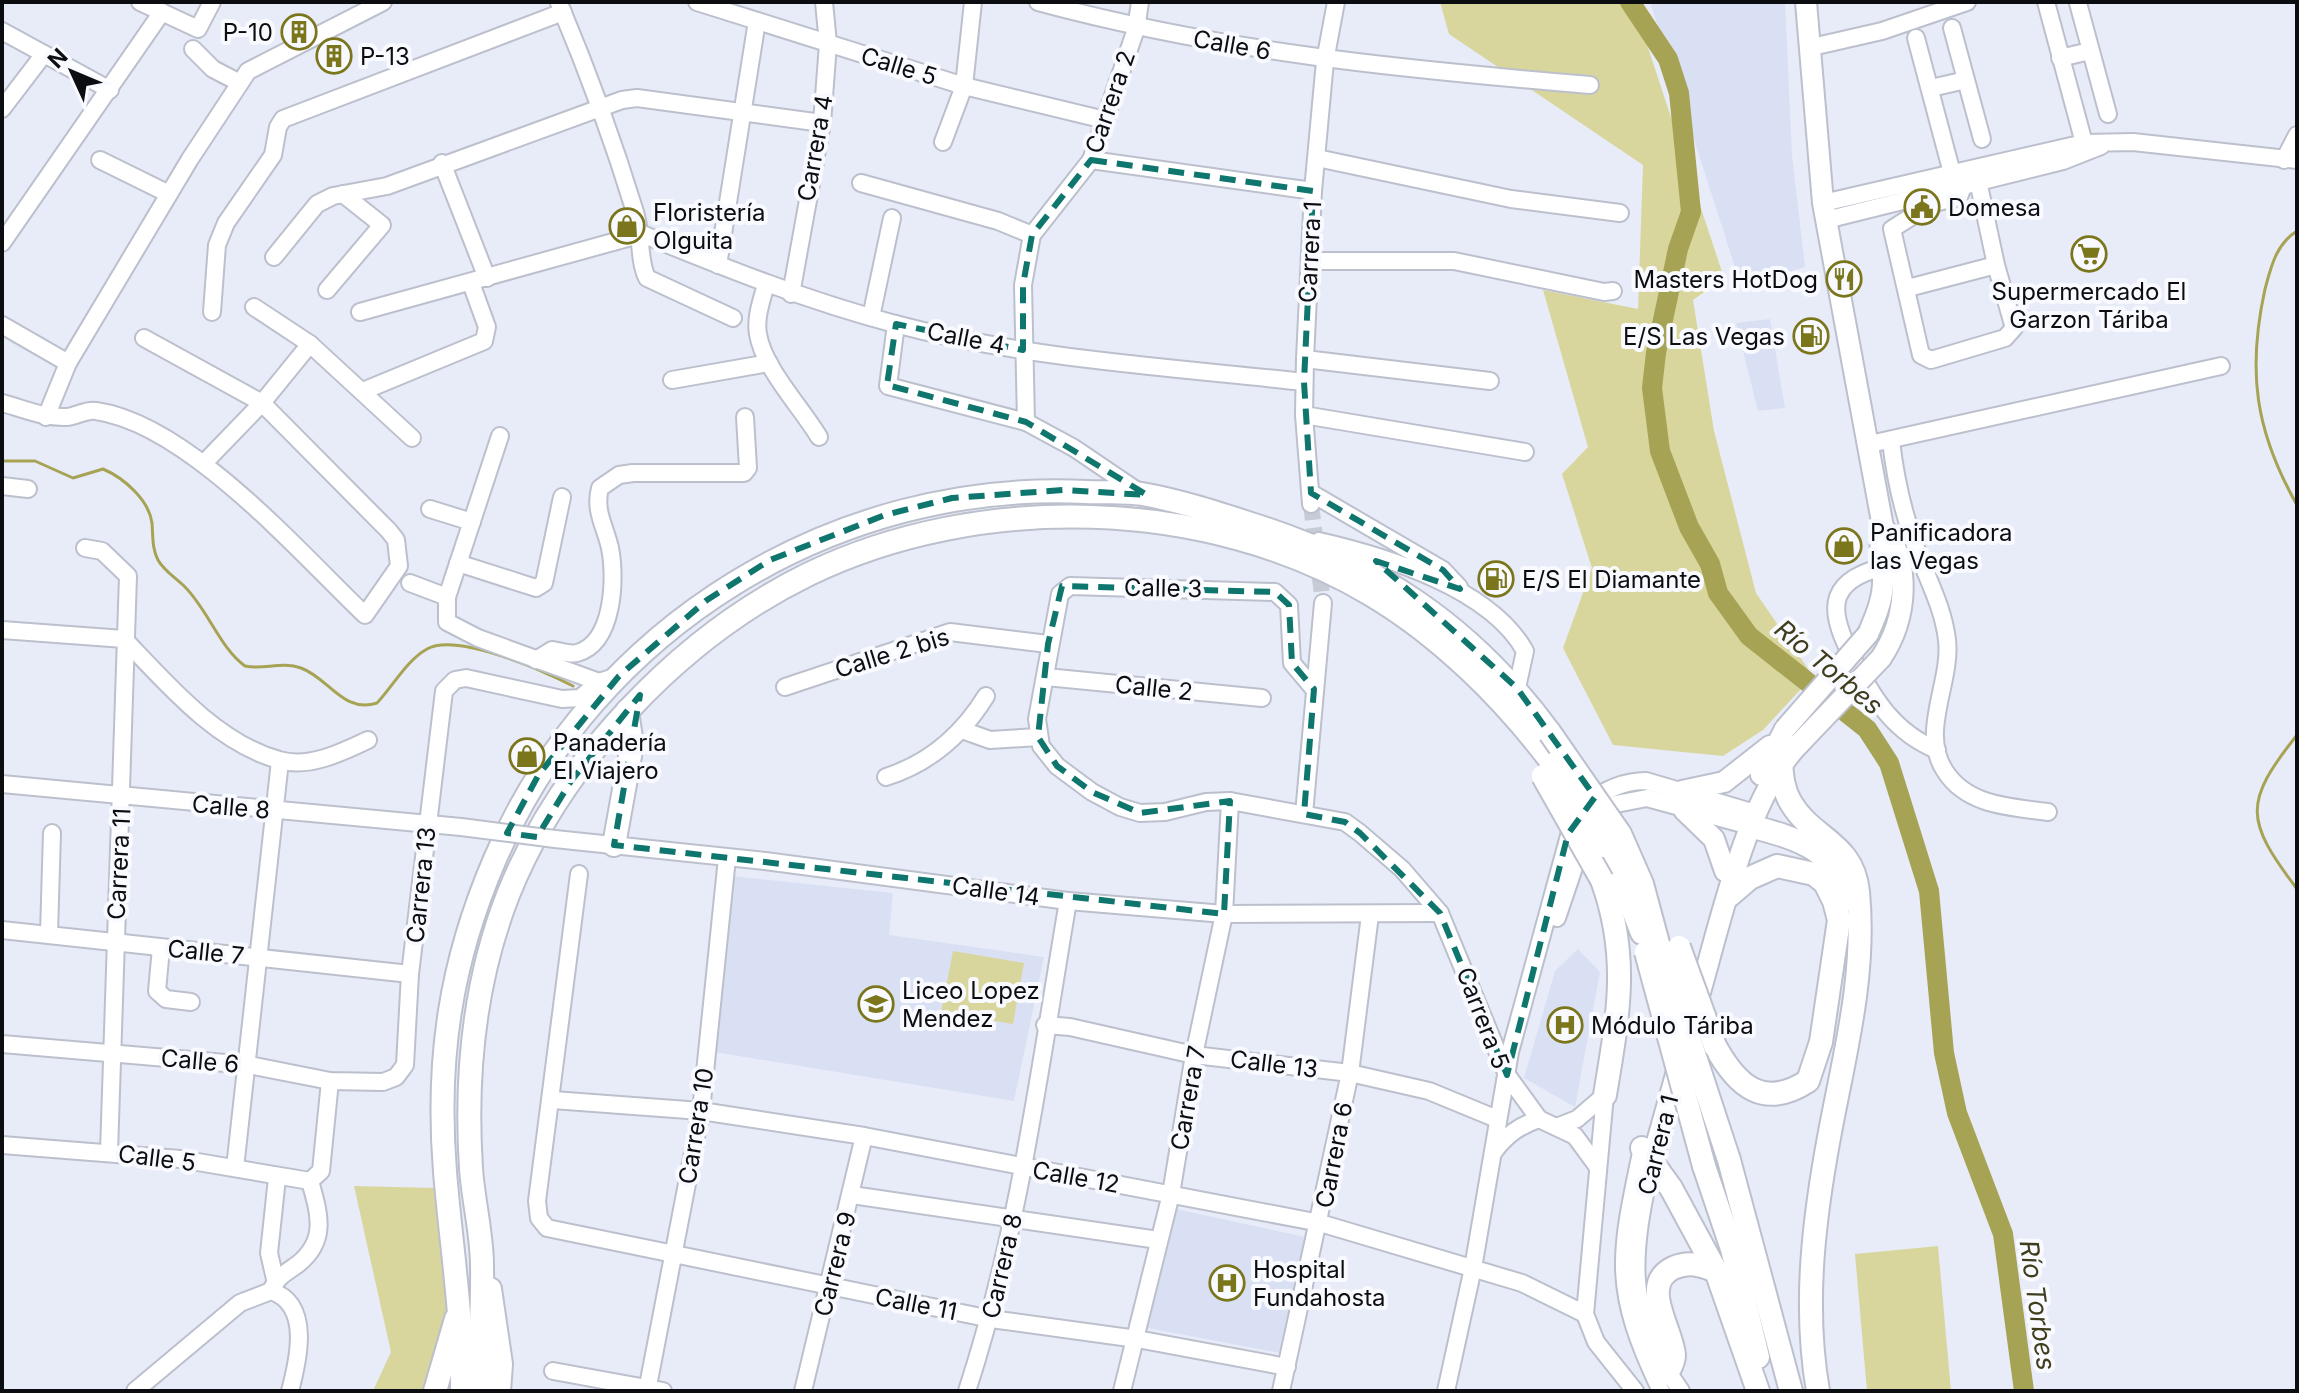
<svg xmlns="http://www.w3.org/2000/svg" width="2299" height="1393" font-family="Inter,sans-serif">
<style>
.built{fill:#dae0f3}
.green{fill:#d8d69c}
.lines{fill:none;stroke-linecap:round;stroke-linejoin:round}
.stream{stroke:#a7a355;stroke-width:3}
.river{stroke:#a7a355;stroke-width:20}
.minor-tunnel{stroke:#c7cbd6;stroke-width:16;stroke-dasharray:16 8;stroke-linecap:butt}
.minor-casing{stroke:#bcc0cd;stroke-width:20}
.major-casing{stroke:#bcc0cd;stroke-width:24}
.highway-casing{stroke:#bcc0cd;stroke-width:26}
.minor{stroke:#fff;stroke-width:16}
.major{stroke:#fff;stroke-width:20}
.highway{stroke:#fff;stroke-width:22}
.minor-bridge-casing{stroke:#bcc0cd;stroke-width:20;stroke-linecap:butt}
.major-bridge-casing{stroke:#bcc0cd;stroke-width:24;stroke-linecap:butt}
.highway-bridge-casing{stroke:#bcc0cd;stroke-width:26;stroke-linecap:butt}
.minor-bridge{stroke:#fff;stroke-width:16}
.major-bridge{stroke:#fff;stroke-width:20}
.highway-bridge{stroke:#fff;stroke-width:22}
.marked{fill:none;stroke:#0f766e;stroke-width:6;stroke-dasharray:16 10;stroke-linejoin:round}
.labels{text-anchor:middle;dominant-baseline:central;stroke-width:8;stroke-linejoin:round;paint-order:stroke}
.poi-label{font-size:24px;fill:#0c0d11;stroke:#f8faff;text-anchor:start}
.street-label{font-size:24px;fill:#0c0d11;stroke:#f8faff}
.water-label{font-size:26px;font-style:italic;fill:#3f3d1b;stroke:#f8faff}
</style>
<rect width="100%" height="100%" fill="#e8ecf9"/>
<g class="built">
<path d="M1650 2H1785L1792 155 1805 267 1741 286Z"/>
<path d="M1770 319 1785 408 1758 411 1736 323Z"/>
<path d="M732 876 893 893 889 935 1044 957 1014 1101 714 1052Z"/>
<path d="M1578 949 1600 972 1575 1107 1524 1078 1555 971Z"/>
<path d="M1176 1209 1305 1237 1280 1353 1147 1328Z"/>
</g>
<g class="green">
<path d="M1440 2H1633L1724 278 1693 300 1714 431 1756 593 1813 676 1763 730 1723 756 1613 745 1563 648 1592 568 1562 474 1588 447 1543 290 1638 309 1643 165 1449 34Z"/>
<path d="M953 951 1024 963 1013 1024 941 1012Z"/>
<path d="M354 1186 436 1188 448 1289 454 1391H373L391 1352Z"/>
<path d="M1938 1246 1951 1391H1867L1855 1254Z"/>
</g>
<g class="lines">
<g class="stream">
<path d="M2297 231C2276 244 2271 267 2265 289 2247 371 2255 431 2297 505"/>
<path d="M2 461H35L73 478 103 469C124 478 149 500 152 523 153 536 152 549 158 560 164 571 176 578 185 587 208 610 220 648 245 666 264 670 282 661 301 668 329 678 343 714 377 703 393 686 407 660 427 649 457 632 544 671 573 686"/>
<path d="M2297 735C2243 803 2245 820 2297 889"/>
</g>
<path class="river" d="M1630 2 1668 59 1679 93 1691 212 1678 249 1656 353 1652 388 1660 451 1689 527 1710 564 1718 593 1749 636 1867 729 1889 763 1929 891 1944 1053 1957 1113 2003 1234 2024 1391"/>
<path class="minor-tunnel" d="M1311 504 1323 603"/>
<defs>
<g id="minor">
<path d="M140 2 198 29 212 2"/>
<path d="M697 2 964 86 1105 120"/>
<path d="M1038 2C1223 52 1400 69 1590 85"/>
<path d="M2046 2 2084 143"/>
<path d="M559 3C588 72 613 140 635 212 642 234 638 259 647 278L733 318"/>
<path d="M2078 3 2108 114"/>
<path d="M1952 28 1982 139"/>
<path d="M2 31 110 90"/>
<path d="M1916 38 1952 173"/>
<path d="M1812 47 1882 31 1967 2"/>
<path d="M193 49 213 69 240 83"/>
<path d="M2060 58 2090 51"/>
<path d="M1931 88 1966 80"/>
<path d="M2 109 44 54"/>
<path d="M943 142 964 86 973 2"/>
<path d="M1317 158 1511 199 1620 213"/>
<path d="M100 160 169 194"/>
<path d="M1091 160 1313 191"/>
<path d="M2284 160 2297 135"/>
<path d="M442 163 487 278"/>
<path d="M861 183 998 221 1032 235"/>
<path d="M1918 196 1926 205 1959 197 1964 184"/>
<path d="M1909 199 1914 215 1892 229 1921 355 1931 360 2005 338 2014 328 1996 265 1978 181"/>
<path d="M1823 203 2084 143 2133 142 2297 160"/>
<path d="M1826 220 2063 161 2101 146"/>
<path d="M642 234C725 268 808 301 895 324 1028 359 1168 367 1304 382"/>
<path d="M2 243 162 12"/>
<path d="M274 257 317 204 333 196 387 186 622 100 637 98 822 123"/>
<path d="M1311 261H1454L1604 292 1613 291"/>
<path d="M718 265 757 21"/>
<path d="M766 284C762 300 755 317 758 334 763 367 801 407 819 437"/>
<path d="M1908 288 1996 265"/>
<path d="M327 290 382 225 343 194"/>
<path d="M791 294 822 123 828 44 824 2"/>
<path d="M254 307 310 344 412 438"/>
<path d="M212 312 217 245 226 223 273 155 278 127 283 119 563 12"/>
<path d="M360 312 642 234"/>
<path d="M871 317 892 218"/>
<path d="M896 324 888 386 1026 422 1074 448 1139 492"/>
<path d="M2 325 68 363"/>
<path d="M1305 359 1490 381"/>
<path d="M672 380 769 363"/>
<path d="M363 391 484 341 487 327 471 283"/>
<path d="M2 403C25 409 43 418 67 417 77 416 87 409 96 411 188 424 299 552 365 615L399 566 396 540 389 531 262 403 144 338"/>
<path d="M1304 415 1525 452"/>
<path d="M46 417 68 363 190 159 248 71 383 2"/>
<path d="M1026 422 1023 285 1032 235 1091 160 1136 29 1140 2"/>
<path d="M500 436 447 597V622L478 638 599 682"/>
<path d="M1891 441C1895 476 1902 509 1914 542 1925 575 1943 605 1947 640 1952 682 1919 732 1945 771 1967 806 2011 807 2048 812"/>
<path d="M1870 444 2221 366"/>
<path d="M205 462 262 403 310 344"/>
<path d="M2 486 28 489"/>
<path d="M1311 493 1443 570 1459 587"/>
<path d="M1311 504 1304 415 1305 359 1313 191 1325 61 1336 2"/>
<path d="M430 509 472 522"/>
<path d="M1319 541C1385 556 1490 588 1525 651L1517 688"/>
<path d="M85 548 102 551 128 576 109 1152"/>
<path d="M458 563 536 588 544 583 562 497"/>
<path d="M1883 567C1822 582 1830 615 1854 661 1874 700 1895 733 1937 750"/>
<path d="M410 583 447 597"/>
<path d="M2 630 124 639C167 684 217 743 279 760 308 769 343 752 368 740"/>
<path d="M536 660 552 650C560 651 570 655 577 653 614 643 616 578 610 548 605 526 594 511 600 488L619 475 633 473H744L748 468 745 417"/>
<path d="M1046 677 1262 698"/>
<path d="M785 687 950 632 1048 644"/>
<path d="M1314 689 1292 663 1289 605 1275 592 1070 586 1060 594 1037 719 1041 746 1057 766 1092 792 1120 807 1140 813 1165 812 1206 802 1230 801 1345 822 1360 833 1402 869 1440 913 1507 1075 1539 1119"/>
<path d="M962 730 990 740 1038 737"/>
<path d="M886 777C930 763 962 735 986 696"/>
<path d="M2 784 461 827"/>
<path d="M1587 802C1606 790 1623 781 1646 781L1755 813"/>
<path d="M1304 814 1323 603"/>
<path d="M1597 819 1616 804 1647 798 1750 826"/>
<path d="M555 839 765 861 1068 901 1224 914 1440 913"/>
<path d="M579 874 537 1201 539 1218 547 1228 991 1319 1137 1339 1287 1367"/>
<path d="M1557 918 1584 838"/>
<path d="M2 930 410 974"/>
<path d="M49 933 52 833"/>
<path d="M161 948 157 991 166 999 191 1002"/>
<path d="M1045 1025 1070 1027 1194 1055 1350 1073 1429 1091 1497 1119"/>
<path d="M2 1044 249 1065 330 1081 383 1082 396 1077 405 1065 410 974 444 691 455 680 466 678 562 699 580 698 599 682 618 676"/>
<path d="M1605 1095 1585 1314 1596 1342 1635 1391"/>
<path d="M553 1100 701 1111 864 1136 1320 1223 1522 1283 1585 1314"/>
<path d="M1539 1119 1575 1136 1597 1166"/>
<path d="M1559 1126 1577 1119 1605 1095"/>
<path d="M2 1145 180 1159 310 1181"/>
<path d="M1642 1148C1619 1257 1611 1287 1661 1391"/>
<path d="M1493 1153C1506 1135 1519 1126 1539 1119"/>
<path d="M1652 1160C1632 1254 1622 1308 1681 1391"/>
<path d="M235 1168 280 761"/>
<path d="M310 1181 321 1171 330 1081"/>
<path d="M852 1195 1158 1240"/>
<path d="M275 1279 269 1253 277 1178"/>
<path d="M271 1291C277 1276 286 1273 298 1264 328 1240 319 1213 310 1181"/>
<path d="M553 1371 663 1391"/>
<path d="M135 1391 240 1303 271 1291C312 1304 298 1361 290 1391"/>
<path d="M647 1391 701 1111 727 858"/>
<path d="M803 1391 864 1136"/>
<path d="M967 1391C1019 1232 1040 1066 1068 901"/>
<path d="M1122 1391 1171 1194 1194 1055 1224 914 1230 801"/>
<path d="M1281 1391 1350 1073 1370 915"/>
<path d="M1446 1391 1473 1268 1510 1052 1573 821"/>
</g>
<g id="major">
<path d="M1806 2 1823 203 1883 527C1877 547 1884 563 1883 584 1882 602 1875 618 1868 634"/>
<path d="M1881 658C1907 619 1912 564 1883 527"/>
<path d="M1761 775 1785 729"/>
<path d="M1682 791 1724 782 1770 746"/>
<path d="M1684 810 1714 839 1725 871"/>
<path d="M1696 1006C1719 930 1745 798 1800 743"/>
<path d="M1652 1160 1679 1064"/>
</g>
<g id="highway">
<path d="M1781 762C1782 776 1783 790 1791 803 1813 840 1853 842 1858 892 1866 975 1845 1052 1830 1132 1814 1217 1803 1305 1818 1391"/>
<path d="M1750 826C1791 837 1844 849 1841 902"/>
<path d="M1620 834 1642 884 1659 947"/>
<path d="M614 845 632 745 627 711"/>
<path d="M1604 846 1619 874 1642 933"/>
<path d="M1602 880C1630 957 1618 1016 1605 1095"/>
<path d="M1715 1046C1737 1086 1763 1110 1808 1081L1821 1042 1839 920 1834 901 1825 883 1814 874 1777 866 1750 878 1729 896"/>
<path d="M1642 1148 1671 1188 1716 1271 1758 1391"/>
<path d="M1729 1160 1791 1391"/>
<path d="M1704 1166 1732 1249 1758 1357"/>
<path d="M490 1289 501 1364 499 1391"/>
<path d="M1668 1372C1671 1366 1674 1362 1674 1355 1672 1329 1639 1285 1673 1268 1689 1261 1701 1265 1716 1271"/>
<path d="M435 1391 456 1319"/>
<path d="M462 1391C463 1318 451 1245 445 1172 436 1060 450 963 495 859 594 627 836 479 1087 492 1105 493 1124 491 1142 494 1177 500 1214 512 1248 523 1376 563 1470 624 1550 733"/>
<path d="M479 1391C479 1349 483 1307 482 1266 482 1233 473 1200 471 1168 465 1075 474 982 508 895 561 762 680 637 809 574 979 492 1207 497 1370 594 1441 636 1504 699 1553 764"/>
</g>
</defs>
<use href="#minor" class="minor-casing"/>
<use href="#major" class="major-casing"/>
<use href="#highway" class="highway-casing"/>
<use href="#minor" class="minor"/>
<use href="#major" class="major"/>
<use href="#highway" class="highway"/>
<defs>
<path id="minor-bridge" d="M461 827 555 839"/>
<g id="major-bridge">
<path d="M1785 729 1868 634"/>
<path d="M1800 743 1881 658"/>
</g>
<g id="highway-bridge">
<path d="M1550 733 1620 834"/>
<path d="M1553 764 1604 846"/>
<path d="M1543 776 1602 880"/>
<path d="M1659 947 1729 1160"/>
<path d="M1679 947 1715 1046"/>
<path d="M1646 952 1704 1166"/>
</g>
</defs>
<use href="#minor-bridge" class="minor-bridge-casing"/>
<use href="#major-bridge" class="major-bridge-casing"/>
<use href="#highway-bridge" class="highway-bridge-casing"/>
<use href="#minor-bridge" class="minor-bridge"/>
<use href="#major-bridge" class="major-bridge"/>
<use href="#highway-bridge" class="highway-bridge"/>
</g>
<path class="marked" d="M1091 160 1313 191 1304 382 1311 493 1443 570 1460 589 1376 561 1517 688 1595 797 1568 834 1507 1075 1440 913 1360 833 1345 822 1304 814 1314 689 1292 663 1289 605 1275 592 1062 586 1048 644 1038 737 1057 766 1092 792 1140 813 1230 801 1224 914 614 845 640 695 571 781 537 837 507 833 539 774 619 676 707 600 770 560 885 515 952 498 1064 490 1147 495 1026 422 887 385 896 324 1023 350V285L1032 235Z"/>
<defs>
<symbol id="building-ring" viewBox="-11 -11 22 22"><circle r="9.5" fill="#f8faff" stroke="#7b761b" stroke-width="1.5"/><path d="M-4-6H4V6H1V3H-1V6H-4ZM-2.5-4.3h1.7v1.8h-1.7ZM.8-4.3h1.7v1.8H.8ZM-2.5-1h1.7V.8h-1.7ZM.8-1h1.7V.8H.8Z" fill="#7b761b"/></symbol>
<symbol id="civic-ring" viewBox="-11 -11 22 22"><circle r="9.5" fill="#f8faff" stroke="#7b761b" stroke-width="1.5"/><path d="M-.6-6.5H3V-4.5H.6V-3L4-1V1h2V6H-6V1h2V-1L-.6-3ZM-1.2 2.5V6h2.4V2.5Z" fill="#7b761b"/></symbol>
<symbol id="shop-ring" viewBox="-11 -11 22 22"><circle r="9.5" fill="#f8faff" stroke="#7b761b" stroke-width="1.5"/><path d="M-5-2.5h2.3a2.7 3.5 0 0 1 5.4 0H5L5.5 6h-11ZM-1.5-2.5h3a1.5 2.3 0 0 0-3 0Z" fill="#7b761b"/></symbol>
<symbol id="supermarket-ring" viewBox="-11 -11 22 22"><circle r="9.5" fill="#f8faff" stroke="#7b761b" stroke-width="1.5"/><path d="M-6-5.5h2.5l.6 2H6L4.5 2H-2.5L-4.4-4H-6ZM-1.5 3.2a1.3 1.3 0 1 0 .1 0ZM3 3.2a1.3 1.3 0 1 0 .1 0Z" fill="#7b761b"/></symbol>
<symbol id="restaurant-ring" viewBox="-11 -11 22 22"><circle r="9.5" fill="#f8faff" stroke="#7b761b" stroke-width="1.5"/><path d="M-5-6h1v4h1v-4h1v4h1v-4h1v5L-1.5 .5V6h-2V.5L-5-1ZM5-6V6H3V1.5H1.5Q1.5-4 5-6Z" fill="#7b761b"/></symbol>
<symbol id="fuel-ring" viewBox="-11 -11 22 22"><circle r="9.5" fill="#f8faff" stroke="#7b761b" stroke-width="1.5"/><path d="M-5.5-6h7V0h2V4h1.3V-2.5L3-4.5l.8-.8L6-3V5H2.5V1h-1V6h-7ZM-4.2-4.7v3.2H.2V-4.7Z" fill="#7b761b"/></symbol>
<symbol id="school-ring" viewBox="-11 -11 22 22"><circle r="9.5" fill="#f8faff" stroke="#7b761b" stroke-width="1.5"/><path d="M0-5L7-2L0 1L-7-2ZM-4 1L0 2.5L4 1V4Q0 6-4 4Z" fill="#7b761b"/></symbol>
<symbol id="hospital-ring" viewBox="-11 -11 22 22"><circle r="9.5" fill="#f8faff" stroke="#7b761b" stroke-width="1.5"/><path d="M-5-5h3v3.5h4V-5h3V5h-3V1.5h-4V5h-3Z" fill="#7b761b"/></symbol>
</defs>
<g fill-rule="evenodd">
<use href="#building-ring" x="279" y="12" width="40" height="40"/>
<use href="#building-ring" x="314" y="36" width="40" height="40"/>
<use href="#civic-ring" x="1902" y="187" width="40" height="40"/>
<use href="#shop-ring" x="607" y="206" width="40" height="40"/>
<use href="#supermarket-ring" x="2069" y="234" width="40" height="40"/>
<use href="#restaurant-ring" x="1824" y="259" width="40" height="40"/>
<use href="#fuel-ring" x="1791" y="316" width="40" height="40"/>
<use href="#shop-ring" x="1824" y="526" width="40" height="40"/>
<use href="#fuel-ring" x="1476" y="559" width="40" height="40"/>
<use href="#shop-ring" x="507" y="736" width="40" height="40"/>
<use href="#school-ring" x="856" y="984" width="40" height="40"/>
<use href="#hospital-ring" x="1545" y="1005" width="40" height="40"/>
<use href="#hospital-ring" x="1207" y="1263" width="40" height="40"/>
</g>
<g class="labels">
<g class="poi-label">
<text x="273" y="32" text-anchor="end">P-10</text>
<text x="360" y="56">P-13</text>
<text x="1948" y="207">Domesa</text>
<text x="653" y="212">Floristería<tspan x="653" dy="28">Olguita</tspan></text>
<text x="1818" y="279" text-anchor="end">Masters HotDog</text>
<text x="2089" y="291" text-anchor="middle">Supermercado El<tspan x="2089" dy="28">Garzon Táriba</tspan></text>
<text x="1785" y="336" text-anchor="end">E/S Las Vegas</text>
<text x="1870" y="532">Panificadora<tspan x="1870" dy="28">las Vegas</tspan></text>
<text x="1522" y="579">E/S El Diamante</text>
<text x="553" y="742">Panadería<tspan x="553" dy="28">El Viajero</tspan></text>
<text x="902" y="990">Liceo Lopez<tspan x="902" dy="28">Mendez</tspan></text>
<text x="1591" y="1025">Módulo Táriba</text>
<text x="1253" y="1269">Hospital<tspan x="1253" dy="28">Fundahosta</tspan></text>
</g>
<g class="street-label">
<text transform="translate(1232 45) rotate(10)">Calle 6</text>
<text transform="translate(899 66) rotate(17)">Calle 5</text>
<text transform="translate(1110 102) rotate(-71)">Carrera 2</text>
<text transform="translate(815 148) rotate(-80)">Carrera 4</text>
<text transform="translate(1310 252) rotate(-87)">Carrera 1</text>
<text transform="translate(966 338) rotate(11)">Calle 4</text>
<text transform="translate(1163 588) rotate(1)">Calle 3</text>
<text transform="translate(892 653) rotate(-17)">Calle 2 bis</text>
<text transform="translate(1154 688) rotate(6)">Calle 2</text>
<text transform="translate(231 807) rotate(5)">Calle 8</text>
<text transform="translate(119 864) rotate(-87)">Carrera 11</text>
<text transform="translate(421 885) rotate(-84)">Carrera 13</text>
<text transform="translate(996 891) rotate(8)">Calle 14</text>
<text transform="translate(206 952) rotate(6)">Calle 7</text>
<text transform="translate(1483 1018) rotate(69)">Carrera 5</text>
<text transform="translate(200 1061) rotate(5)">Calle 6</text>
<text transform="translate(1274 1064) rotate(7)">Calle 13</text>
<text transform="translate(1188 1098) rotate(-80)">Carrera 7</text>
<text transform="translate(696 1126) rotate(-81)">Carrera 10</text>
<text transform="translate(1658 1145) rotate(-76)">Carrera 1</text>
<text transform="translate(1334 1155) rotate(-79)">Carrera 6</text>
<text transform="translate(157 1158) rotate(7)">Calle 5</text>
<text transform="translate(1076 1177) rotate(10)">Calle 12</text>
<text transform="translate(835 1264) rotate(-76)">Carrera 9</text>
<text transform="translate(1002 1266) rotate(-77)">Carrera 8</text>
<text transform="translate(916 1304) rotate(11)">Calle 11</text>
</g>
<g class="water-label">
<text transform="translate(1829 667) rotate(40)">Río Torbes</text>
<text transform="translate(2038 1305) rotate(82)">Río Torbes</text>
</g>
</g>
<rect width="2299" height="1393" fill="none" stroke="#0c0d11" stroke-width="8"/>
<g transform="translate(72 72) rotate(314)" stroke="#f8faff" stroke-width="6" paint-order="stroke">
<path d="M0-6L14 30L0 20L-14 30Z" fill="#0c0d11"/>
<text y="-12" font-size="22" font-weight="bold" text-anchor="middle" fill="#0c0d11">N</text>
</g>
</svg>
